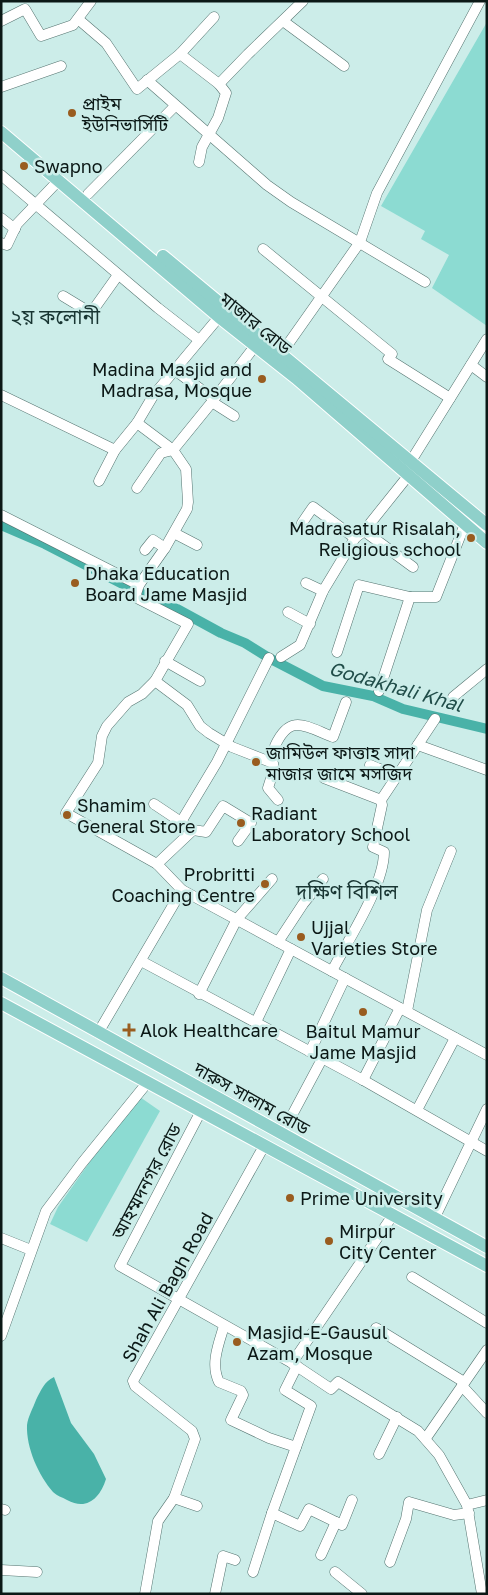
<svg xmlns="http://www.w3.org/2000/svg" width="488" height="1595" font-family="'Golos Text','Noto Sans Bengali',sans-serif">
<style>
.green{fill:#8cdbd2}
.water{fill:#49b2a8}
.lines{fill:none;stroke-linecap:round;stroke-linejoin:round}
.canal{stroke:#49b2a8;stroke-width:10}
.minor-casing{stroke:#557470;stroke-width:11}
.major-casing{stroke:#fff;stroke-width:14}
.minor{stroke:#fff;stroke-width:10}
.major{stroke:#8fd0ca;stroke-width:12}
.poi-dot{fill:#995c1f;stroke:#ccede9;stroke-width:2}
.labels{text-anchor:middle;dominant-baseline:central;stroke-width:5;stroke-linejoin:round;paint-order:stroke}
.poi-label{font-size:18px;fill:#0b1816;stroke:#ccede9;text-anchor:start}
.street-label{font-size:18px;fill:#0b1816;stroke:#ccede9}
.water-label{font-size:19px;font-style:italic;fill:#204d49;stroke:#ccede9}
.quarter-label{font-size:20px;fill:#183532;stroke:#ccede9}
</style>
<rect width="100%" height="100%" fill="#ccede9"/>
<g class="green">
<path d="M487 22V326L432 288 449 255 421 239 425 231 381 206Z"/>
<path d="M137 1095 160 1111 87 1242 50 1224 58 1207Z"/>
</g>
<path class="water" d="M54 1377 71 1423 94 1454 106 1479C100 1498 87 1511 67 1500 62 1497 57 1496 53 1492 39 1476 26 1448 27 1425 28 1417 33 1408 36 1400 41 1390 44 1382 54 1377Z"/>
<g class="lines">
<path class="canal" d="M1 525 45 544 148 597 177 609 221 633 245 643 269 658 323 686 373 696 403 709 487 729"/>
<defs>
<g id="minor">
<path d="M78 19 106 43 137 89 180 54 214 17"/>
<path d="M1 21 25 9 41 36 73 25 91 1"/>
<path d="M283 21 344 66"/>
<path d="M180 54 219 84"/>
<path d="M147 80 267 185 291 202 425 282"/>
<path d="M1 87 61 66"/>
<path d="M199 162 202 147 218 118 226 93 219 84 248 54 303 1"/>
<path d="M1 175 158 308 199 340"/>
<path d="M88 194 175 106"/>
<path d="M1 218 15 229"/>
<path d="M1 243 7 245 17 224 59 180"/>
<path d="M263 249 392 354 388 359 450 398"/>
<path d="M63 296 91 313 118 275"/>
<path d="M281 354 360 242 377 193 480 1"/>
<path d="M471 365 487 377"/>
<path d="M176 371 214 399 255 346"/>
<path d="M1 395 115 450"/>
<path d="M214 399 212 402 234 416"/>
<path d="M137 423 173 450 186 469 188 502 187 509 165 548 139 585 135 597 188 624 155 681 142 694 128 702 107 726 102 736 98 763 66 813 157 864 182 890 487 1055"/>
<path d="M411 461 487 339"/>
<path d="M99 481 115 450 137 423 153 396 219 317"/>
<path d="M137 488 161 453 173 450 212 402"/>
<path d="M1 515 139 585"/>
<path d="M302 523 313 507 355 538"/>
<path d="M364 531 413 567"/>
<path d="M174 533 197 545"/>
<path d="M145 550 153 540 165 548"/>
<path d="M306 583 323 591"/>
<path d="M288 612 310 624"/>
<path d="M337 652 359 585 410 597H436L465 524"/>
<path d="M281 657 300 645 323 591 355 538 364 531 408 476"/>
<path d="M165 661 200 681"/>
<path d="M155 681 187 705 200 726 209 733 232 747 273 763 274 769 268 788 278 800"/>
<path d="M379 691 410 597"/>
<path d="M453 697 487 669"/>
<path d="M418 745 487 770"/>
<path d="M275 746C290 713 305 726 333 737L346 702"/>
<path d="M370 765 397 776"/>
<path d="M324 778 381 800"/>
<path d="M154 804 181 822"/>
<path d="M193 830 206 832 223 806 251 823 238 841"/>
<path d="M157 864 193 830 181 822 217 762 269 658"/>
<path d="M278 942 303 904 323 879"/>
<path d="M141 961 363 1080 487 1151"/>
<path d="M332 971C348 940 384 886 384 852L373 847 382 805 381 800 435 719"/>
<path d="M199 994 237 919 272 879"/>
<path d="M407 1011 427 910 451 851"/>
<path d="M256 1022 291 949"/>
<path d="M98 1033 182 890"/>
<path d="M310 1052 345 978"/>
<path d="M363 1080 400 1008"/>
<path d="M417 1110 455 1038"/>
<path d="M201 1111 120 1266 292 1363 331 1389 338 1382 418 1431 439 1455 467 1505 482 1594"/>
<path d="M282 1134 322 1059"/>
<path d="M435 1217 487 1109"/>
<path d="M1 1238 31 1250"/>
<path d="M412 1277 487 1323"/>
<path d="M224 1326C219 1343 210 1364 219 1382L241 1391 243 1395 231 1420 269 1438 296 1447"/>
<path d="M376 1328 464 1382"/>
<path d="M1 1336 46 1211 82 1163 147 1083"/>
<path d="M292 1363 393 1215"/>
<path d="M297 1366 285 1390 311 1406 272 1513 300 1526 309 1509 342 1525 352 1500"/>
<path d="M462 1386 487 1413"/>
<path d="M426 1438 487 1350"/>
<path d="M379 1454 397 1417"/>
<path d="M174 1498 197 1506"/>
<path d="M467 1505 487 1500"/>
<path d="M1 1509 5 1510"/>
<path d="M321 1555 336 1522"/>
<path d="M390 1562 406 1519 409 1502 454 1515 469 1513"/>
<path d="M1 1570 37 1572"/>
<path d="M253 1572 272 1513"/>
<path d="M335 1572 362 1594"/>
<path d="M145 1594 158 1521 174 1498 195 1439 192 1431 135 1386 133 1381 264 1146"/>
<path d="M215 1594 223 1556 235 1560"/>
</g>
<g id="major">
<path d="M1 132 219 317 296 378 487 543"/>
<path d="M163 256 487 525"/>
<path d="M1 978 487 1247"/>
<path d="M1 1003 487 1266"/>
</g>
</defs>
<use href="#minor" class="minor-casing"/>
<use href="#major" class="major-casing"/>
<use href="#minor" class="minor"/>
<use href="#major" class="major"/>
</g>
<g class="poi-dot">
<circle cx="72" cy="113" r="5"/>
<circle cx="24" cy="166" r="5"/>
<circle cx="262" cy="379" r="5"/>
<circle cx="471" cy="538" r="5"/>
<circle cx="75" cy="583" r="5"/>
<circle cx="256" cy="762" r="5"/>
<circle cx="67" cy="815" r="5"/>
<circle cx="241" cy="823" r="5"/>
<circle cx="265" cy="884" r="5"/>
<circle cx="301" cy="937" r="5"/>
<circle cx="363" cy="1012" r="5"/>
<path d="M126.5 1022.5h5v5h5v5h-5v5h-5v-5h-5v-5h5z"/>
<circle cx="290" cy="1198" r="5"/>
<circle cx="329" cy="1241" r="5"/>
<circle cx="237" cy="1342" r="5"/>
</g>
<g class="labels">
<g class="poi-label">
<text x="82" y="103">প্রাইম<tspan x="82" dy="21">ইউনিভার্সিটি</tspan></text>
<text x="34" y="166">Swapno</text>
<text x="252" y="369" text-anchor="end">Madina Masjid and<tspan x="252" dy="21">Madrasa, Mosque</tspan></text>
<text x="461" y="528" text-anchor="end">Madrasatur Risalah,<tspan x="461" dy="21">Religious school</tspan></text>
<text x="85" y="573">Dhaka Education<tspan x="85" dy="21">Board Jame Masjid</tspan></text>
<text x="266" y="752">জামিউল ফাত্তাহ সাদা<tspan x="266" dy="21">মাজার জামে মসজিদ</tspan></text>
<text x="77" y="805">Shamim<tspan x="77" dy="21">General Store</tspan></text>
<text x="251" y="813">Radiant<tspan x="251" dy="21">Laboratory School</tspan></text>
<text x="255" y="874" text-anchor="end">Probritti<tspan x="255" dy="21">Coaching Centre</tspan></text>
<text x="311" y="927">Ujjal<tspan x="311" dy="21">Varieties Store</tspan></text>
<text x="140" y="1030">Alok Healthcare</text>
<text x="363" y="1031" text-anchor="middle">Baitul Mamur<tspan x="363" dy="21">Jame Masjid</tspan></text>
<text x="300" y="1198">Prime University</text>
<text x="339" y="1231">Mirpur<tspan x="339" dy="21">City Center</tspan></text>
<text x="247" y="1332">Masjid-E-Gausul<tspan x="247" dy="21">Azam, Mosque</tspan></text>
</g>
<g class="street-label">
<text transform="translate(256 323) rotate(39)">মাজার রোড</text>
<text transform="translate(252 1098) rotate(29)">দারুস সালাম রোড</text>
<text transform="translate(146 1181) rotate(-62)">আহম্মদনগর রোড</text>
<text transform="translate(167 1287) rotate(-61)">Shah Ali Bagh Road</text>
</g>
<g class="water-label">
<text transform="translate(396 686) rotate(16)">Godakhali Khal</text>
</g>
<g class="quarter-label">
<text x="55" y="316">২য় কলোনী</text>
<text x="347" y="891">দক্ষিণ বিশিল</text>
</g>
</g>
<rect width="488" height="1595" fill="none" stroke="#0b1816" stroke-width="5"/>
</svg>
